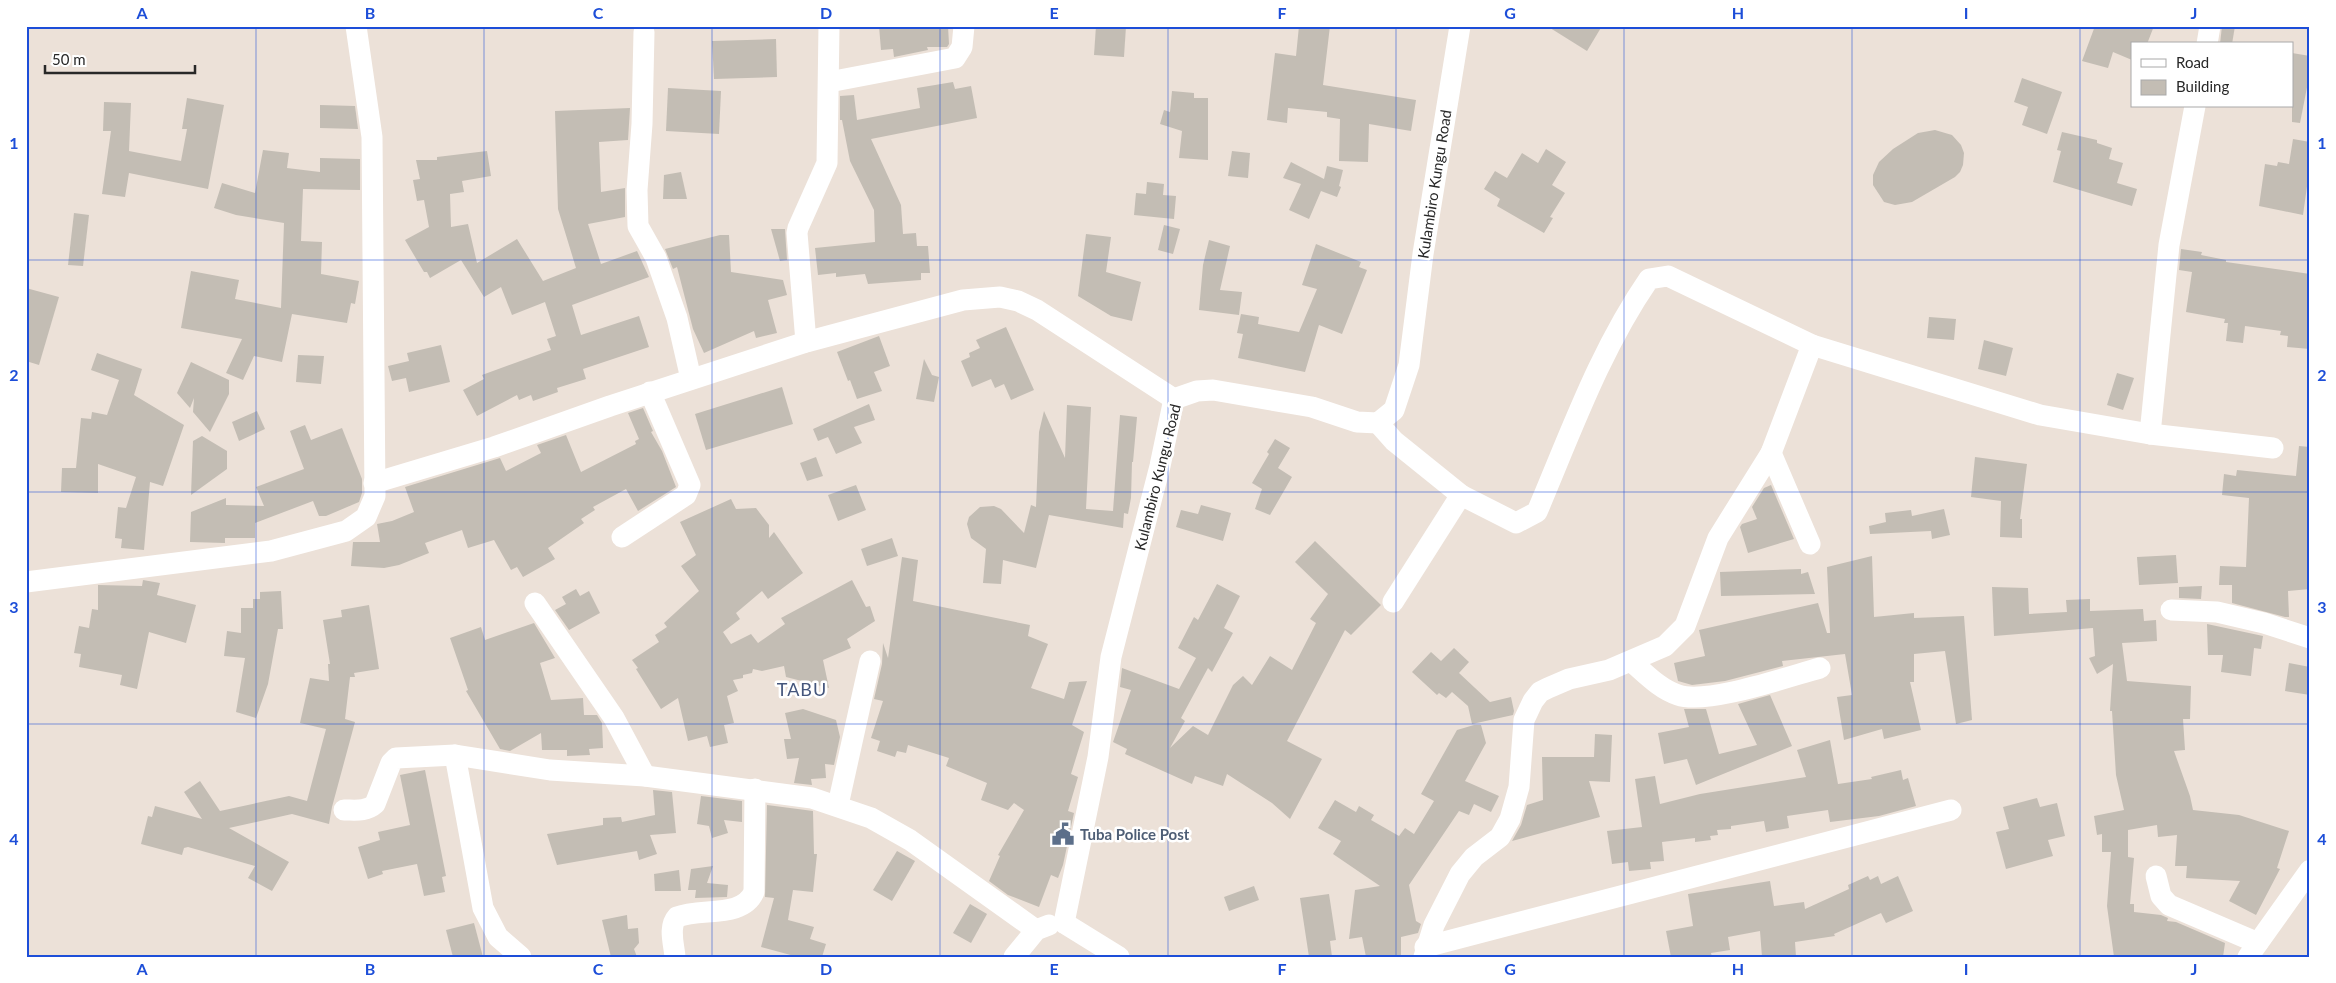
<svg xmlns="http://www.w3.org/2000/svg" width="2336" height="983" font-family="Lato,sans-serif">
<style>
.building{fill:#c3bdb4}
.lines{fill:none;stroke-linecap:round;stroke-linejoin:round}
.minor{stroke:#fff;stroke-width:21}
.grid{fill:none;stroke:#1d4ed8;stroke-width:1;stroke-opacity:0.55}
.labels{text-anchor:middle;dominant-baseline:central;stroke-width:5;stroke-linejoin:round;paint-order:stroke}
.street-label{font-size:15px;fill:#282828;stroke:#fff}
.service-label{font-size:15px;font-weight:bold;fill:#4e5e75;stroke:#fff;text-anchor:start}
.quarter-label{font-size:18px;letter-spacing:1px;fill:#45567c;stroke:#fff}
.neatline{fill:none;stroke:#1d4ed8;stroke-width:2}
.grid-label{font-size:16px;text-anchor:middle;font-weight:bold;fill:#1d4ed8}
</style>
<rect width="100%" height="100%" fill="#ece1d8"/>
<g class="building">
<path d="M879 26H948L949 44 947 47H927L928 50 894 57 893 49 881 50Z"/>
<path d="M1096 26H1126L1124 57 1094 55Z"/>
<path d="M1299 26H1330L1323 85 1416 100 1411 131 1369 124 1368 162 1339 161 1340 119 1327 117V112L1288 108 1287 123 1267 120 1275 53 1296 56Z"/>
<path d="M1547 26H1602L1587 51Z"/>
<path d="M2095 26H2154L2147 44H2132V60L2113 52 2108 68 2082 61Z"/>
<path d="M2222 26H2235L2232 44H2220Z"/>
<path d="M776 39 777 77 714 79 712 41Z"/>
<path d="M2292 53 2310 56V72L2300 123 2292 122Z"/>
<path d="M2022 78 2062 92 2047 134 2022 125 2028 107 2014 102Z"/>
<path d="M953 82 955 89 971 86 977 118 871 139 901 205 903 234 916 233 917 246H928L930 273H921V280L868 284 865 274 836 277V273L818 275 815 248 875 242 874 210 850 161 842 120H840V96L854 95 857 120 920 108 917 88Z"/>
<path d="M668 88 721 91 719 134 666 131Z"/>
<path d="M1172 91 1194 93V98H1208V160L1179 158 1182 131 1160 124 1164 110 1170 112Z"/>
<path d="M187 98 224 105 208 189 129 173 125 197 102 194 111 131H103L104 102 131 103 129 151 181 161 187 129H182Z"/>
<path d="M320 105 355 106 358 129 320 128Z"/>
<path d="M630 108 628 140 599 142 601 192 625 188V217L588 224 601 264 637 251 649 277 572 305 581 335 639 316 649 347 583 369 586 379 557 388 558 392 533 401 531 395 519 400 517 395 477 416 463 390 484 379 482 375 551 350 547 339 556 336 545 302 512 315 501 287 484 297 461 260 430 278 427 272H424L405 240 429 227 424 200 417 201 413 180 420 179 416 160H437V157L487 151 491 176 462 181 464 192 450 194 451 227 468 224 477 263 517 239 543 281 576 268 558 209 555 111Z"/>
<path d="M1935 130 1952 135 1961 145 1964 153 1963 165 1960 172 1955 177 1912 202 1895 205 1884 202 1873 185V175L1879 162 1893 149 1918 133Z"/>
<path d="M2062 132 2097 140V143L2112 148 2109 159 2123 163 2117 183 2137 189 2132 206 2053 182 2061 151 2057 150Z"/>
<path d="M2293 139 2310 142V165L2303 215 2259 206 2265 164 2277 166 2278 162 2289 164Z"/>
<path d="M1546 149 1566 162 1552 185 1565 193 1550 217 1553 218 1544 233 1497 206 1500 199 1484 189 1495 171 1507 178 1522 153 1538 163Z"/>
<path d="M263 150 289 153 287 168 320 172V158L360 159V190L303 189 301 241 322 242 321 274 359 281 355 304 351 303 347 323 292 314 282 362 254 356 243 380 226 373 242 339 181 328 191 271 239 280 235 299 281 308 284 223 236 215 214 208 222 183 255 193Z"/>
<path d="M1232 151 1250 153 1248 178 1228 176Z"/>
<path d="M1291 162 1324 179 1327 166 1343 170 1339 186 1341 187 1337 197 1321 191 1309 219 1289 210 1301 184 1283 178Z"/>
<path d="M681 172 687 199H663L664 175Z"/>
<path d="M1147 182 1164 184 1163 195 1176 196 1174 219 1134 215 1136 193 1146 194Z"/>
<path d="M74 213 89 215 83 266 68 265Z"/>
<path d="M1164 225 1180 229 1173 254 1158 250Z"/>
<path d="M771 229H785L787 260 780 261Z"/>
<path d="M1086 234 1111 237 1106 272 1141 282 1132 321 1111 316 1078 296Z"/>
<path d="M720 235H729L731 272 783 280 787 295 768 300 777 333 756 338 754 331 704 353 693 329 677 267 673 269 665 249Z"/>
<path d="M1209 240 1230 246 1220 290 1242 292 1239 315 1199 310 1203 265Z"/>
<path d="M1316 244 1361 262 1359 267 1367 270 1342 334 1319 325 1305 372 1238 358 1243 334 1237 333 1241 314 1259 317 1258 324 1299 332 1317 289 1302 285Z"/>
<path d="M2181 249 2202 252 2201 255 2226 260V262L2310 274V349L2287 347 2288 336 2280 335 2281 331 2245 326 2243 343 2226 341 2228 323H2224L2225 319 2186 312 2192 272 2179 270Z"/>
<path d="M26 288 59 297 39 365 26 361Z"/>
<path d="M1929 317 1956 319 1954 340 1927 338Z"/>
<path d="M1006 327 1034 390 1011 400 1004 384 995 388 991 379 972 387 961 361 970 357 969 353 980 348 976 340Z"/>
<path d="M879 336 890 366 874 372 882 391 857 399 850 380 848 381 837 352Z"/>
<path d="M1984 340 2013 348 2006 376 1978 369Z"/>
<path d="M441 345 450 382 409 392 406 378 392 381 388 366 409 361 407 353Z"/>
<path d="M97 353 142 369 134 395 184 425 163 486 150 482 144 550 121 548 122 539 115 538 118 507 126 508 136 477 98 464V493L61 492 62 468H76L81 418 91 419 92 412 107 415 119 380 91 370Z"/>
<path d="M298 355 324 356 321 384 296 382Z"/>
<path d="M924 359 932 375 939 377 934 402 916 399Z"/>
<path d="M191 362 229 380V394L210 432 193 412 194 398 190 408 177 393Z"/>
<path d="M2117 373 2134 378 2123 410 2107 405Z"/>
<path d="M782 387 793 424 706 450 695 414Z"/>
<path d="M869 404 875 420 854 427 862 443 836 454 828 437 818 441 813 429Z"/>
<path d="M1067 405 1091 407 1086 509 1113 511 1120 415 1137 417 1133 462H1132L1131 498 1128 514 1124 513 1123 528 1049 515 1036 568 1003 560 1001 584 983 583 986 549 971 538 967 524 969 517 980 507 994 506 1001 509 1024 533 1031 505 1036 507 1039 432 1044 411 1065 458Z"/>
<path d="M643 408 653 431 651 432 662 451 676 487 638 511 626 489 593 507 595 510 581 519 584 523 548 548 555 559 523 577 517 567 511 570 494 540 468 548 462 530 425 543 429 553 399 565 384 568 351 566 353 542H380L377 524 392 521 414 512 405 487 500 458 506 471 541 453 537 445 566 435 581 472 636 444 635 441 639 439 628 413Z"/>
<path d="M257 411 265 429 239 441 232 422Z"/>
<path d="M305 425 311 440 342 428 362 479V493L359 502 326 516H319L313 501 255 523V538H225V543L190 542 191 512 226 498V505L264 506 256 487 304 469 290 431Z"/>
<path d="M202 436 227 451V469L191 495 193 441Z"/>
<path d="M1275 439 1290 448 1278 468 1292 477 1270 515 1255 509 1262 489 1252 483 1269 454 1267 452Z"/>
<path d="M2299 446 2310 447V589L2288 591 2289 617H2285L2232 603V585H2219L2220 566 2246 567 2249 498 2222 495 2224 474 2236 476 2237 470 2296 476Z"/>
<path d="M816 457 823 476 807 481 800 463Z"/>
<path d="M1975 457 2027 464 2020 519H2022V538L2000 537 2001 501 1971 497Z"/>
<path d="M856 485 866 510 838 521 828 495Z"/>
<path d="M1771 485 1794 539 1748 553 1740 527 1742 524 1757 519 1752 507 1764 488Z"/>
<path d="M731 499 736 509 756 508 769 525V538L774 532 803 573 768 599 762 591 736 613 740 619 723 632 731 644 751 634 758 643 785 624 781 618 852 580 866 607 870 606 875 621 847 639 851 648 823 660 829 688 786 677 784 666 762 671 753 669 752 673 743 675V678L733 680 738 691 727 696 734 723 724 725 728 743 710 747 707 736 688 741 678 698 661 709 636 669 638 668 632 660 659 642 655 635 667 627 664 623 699 591 681 566 696 555 680 522Z"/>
<path d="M1201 505 1231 513 1223 541 1176 527 1181 510 1198 514Z"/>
<path d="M1944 509 1950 535 1932 539 1931 531 1870 534 1869 526 1886 522 1885 513 1911 510 1912 516Z"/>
<path d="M892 538 898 556 867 566 861 549Z"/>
<path d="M1315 541 1381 605 1351 635 1345 630 1287 741 1322 759 1290 819 1272 803 1227 774 1223 786 1195 776 1192 784 1125 754 1127 749 1113 742 1131 690 1120 687 1122 668 1179 689 1196 658 1178 648 1194 617 1198 620 1217 584 1240 596 1224 628 1233 633 1212 672 1208 668 1181 718 1185 721 1170 748 1193 726 1208 735 1233 685 1243 676 1252 685 1270 656 1292 670 1316 623 1310 619 1328 594 1295 562Z"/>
<path d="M2176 555 2178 583 2139 585 2137 557Z"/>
<path d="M1872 556 1874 617 1914 613V618L1964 616 1972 720 1956 724 1945 651 1914 654V682H1910L1921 730 1884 739 1882 729 1844 740 1837 697 1852 695 1845 654 1782 661 1783 666 1725 681 1692 685 1678 681 1674 663 1705 656 1699 630 1818 603 1827 633H1830L1827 567Z"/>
<path d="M902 557 918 560 913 601 1030 625 1028 636 1048 644 1031 688 1064 699 1069 682 1087 681 1072 725 1084 732 1071 774 1078 777 1068 811 1074 813 1063 865 1058 878 1051 875 1039 907 1008 895 989 881 1000 856 998 855 1024 810 1014 803 1008 810 981 800 987 783 946 766 949 758 908 745 906 753 897 751 895 757 877 751 880 741 871 738 883 701 874 699 882 664 883 643 888 658Z"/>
<path d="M1801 569V574L1808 572 1815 594 1721 596 1720 572Z"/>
<path d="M143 580 160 583 157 595 196 605 186 643 149 632 137 689 120 685 122 675 79 667 81 654 74 653 79 626 89 628 92 609 98 610V585L142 586Z"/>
<path d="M2202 586 2201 599 2179 598V587Z"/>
<path d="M1992 587 2028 588 2029 614 2067 612 2066 600 2090 599V611L2143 609 2144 621 2156 620 2157 641 2122 643 2127 681 2191 686 2190 719H2183L2185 750 2174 751 2190 796 2193 810 2239 815 2289 831 2277 868 2280 869 2256 915 2229 901 2240 881 2186 878 2187 866H2175L2177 835 2158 837 2157 825 2128 830V857L2134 858 2130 904H2134V912L2161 915 2168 918 2167 921 2176 922 2225 943 2223 957H2114L2107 906 2111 852H2102V834L2097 835 2094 816 2124 810 2116 775 2112 711H2110L2113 664 2097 674 2089 658 2095 656 2093 628 1994 636Z"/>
<path d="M576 589 580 596 589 591 600 613 569 630 555 610 566 604 562 597Z"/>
<path d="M281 591 283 629H278L268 684 256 718 236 712 245 658 224 656 227 631 241 633V608H253V599H260V592Z"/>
<path d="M369 605 379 669 354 673 355 677H350L345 719 355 722 332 807 329 824 292 814 229 828 289 862 272 891 248 878 255 866 188 847 184 848 182 855 141 844 148 816 152 817 155 806 202 819 184 792 200 781 220 811 289 796 307 801 326 729 300 723 310 678 329 681 328 664H330L323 620 342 617 341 610Z"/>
<path d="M534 623 555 658 540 663 551 700 583 698 584 715H597L602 723 603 748 589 749 590 755 567 756V750H542L541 733 510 751 500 749 466 691 468 690 450 638 481 627 485 640Z"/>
<path d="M2207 624 2263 636 2261 649 2254 648 2251 676 2221 672 2223 655H2208Z"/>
<path d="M1454 648 1469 662 1459 673 1490 702 1511 697 1514 711 1513 715 1472 724 1468 706 1452 692 1446 698 1439 693 1437 695 1412 672 1431 652 1441 661Z"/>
<path d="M2289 663 2310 667V695L2285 691Z"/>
<path d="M1770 695 1792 746 1696 785 1687 759 1664 764 1658 733 1689 727 1684 709H1706L1719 754 1757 745 1738 704Z"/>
<path d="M803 709 836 720 840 737 834 765 825 764 826 778 811 779 812 785 794 783 799 758 787 759 784 739H791L785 713Z"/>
<path d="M1474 725H1481L1486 743 1465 781 1499 796 1491 812 1474 804 1469 815 1459 811 1409 885 1416 921 1421 924 1418 933 1401 937V957H1366L1362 937 1349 939 1355 890 1380 886 1333 854 1341 841 1318 828 1335 800 1356 812 1359 806 1374 815 1371 820 1399 836 1405 828 1414 834 1434 801 1421 794 1457 730Z"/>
<path d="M1595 734 1612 735 1610 782 1589 781 1600 817 1512 841 1521 825 1527 805 1543 800 1542 757H1594Z"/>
<path d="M1830 740 1838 784 1872 779 1871 777 1901 770 1903 780 1908 778 1916 806 1879 816 1830 822 1828 810 1787 816 1789 828 1766 832 1764 821 1731 826V829L1717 830 1718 835 1710 836 1711 840 1695 842V838L1662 842 1664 861 1650 862 1651 869 1629 871 1628 862 1612 864 1607 831 1642 827 1635 779 1655 776 1660 804 1700 794 1806 777 1797 750Z"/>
<path d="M425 770 446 876 442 877 445 892 424 896 417 864 382 871 383 874 368 879 358 847 380 840 378 832 410 825 400 775Z"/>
<path d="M653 790 672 792 676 833 650 835 657 854 639 860 637 851 557 865 547 834 603 825V818L621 817 622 822 655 815Z"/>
<path d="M701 796 742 801V822L724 820 728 833 712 838 709 826 697 824Z"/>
<path d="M2037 798 2040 807 2057 803 2065 836 2048 840 2053 856 2006 869 1996 832 2009 829 2003 807Z"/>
<path d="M767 805 813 811 814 854H817L813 892 793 890 788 920 814 927 810 939 826 944 822 957H798L761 947 774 898 765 897Z"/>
<path d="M897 851 915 861 892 901 873 890Z"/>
<path d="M713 866 707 883 728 885 727 897 695 898 696 890H688L691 869Z"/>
<path d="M679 870 681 891H655L654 874Z"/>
<path d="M1868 876 1870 880 1878 876 1881 884 1898 876 1913 911 1886 923 1881 913 1834 934 1835 936 1795 942 1796 957H1762L1760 931 1728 937 1730 950 1711 953 1712 957H1671L1666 931 1693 926 1688 894 1770 881 1774 906 1804 902 1805 909 1849 889 1848 885Z"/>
<path d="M1254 886 1259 900 1229 911 1224 897Z"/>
<path d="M1329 894 1336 940 1330 941 1332 957H1309L1300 898Z"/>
<path d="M970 904 987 914 971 943 953 933Z"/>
<path d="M627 915 628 929 638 928 639 943 634 949 637 957H611L602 920Z"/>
<path d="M474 923 483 957H453L446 930Z"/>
</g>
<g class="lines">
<g class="minor">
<path d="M644 32 642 124 637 190 638 226 656 258 677 318 691 379"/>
<path d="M2207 44 2210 26"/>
<path d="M829 82 955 58 962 47 964 26"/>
<path d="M806 342 797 233 798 228 827 163 829 26"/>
<path d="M1378 423 1394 441 1461 495 1393 602"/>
<path d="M2150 434 2169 245 2195 106"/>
<path d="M1771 453 1810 544"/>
<path d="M374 483 494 447 610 406 806 342 963 300 1000 297 1018 301 1037 310 1174 399"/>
<path d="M1461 495 1516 523 1537 512C1571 432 1600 350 1649 279L1668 276 1812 345"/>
<path d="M622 537 686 495 690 485 650 392"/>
<path d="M26 582 271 551 346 531 366 517 375 496 372 137 356 26"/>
<path d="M535 603 614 718 645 776"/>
<path d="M2171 610 2217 612 2264 623 2310 638"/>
<path d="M1632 662C1647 675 1660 689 1678 695 1707 705 1787 677 1820 668"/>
<path d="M455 755 483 908 498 937 521 957"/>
<path d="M838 805 870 661"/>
<path d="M344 810C355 810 366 812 375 804L391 763 396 758 455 755 550 770 645 776 812 798 871 818 910 840 1036 930"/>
<path d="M2156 876 2161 896 2169 905 2258 943"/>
<path d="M1064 923 1098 757 1111 657 1160 466 1174 399 1197 391 1213 390 1312 407 1357 422 1378 423 1394 410 1409 365 1423 254 1460 26"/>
<path d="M1064 923 1119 957"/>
<path d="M1425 947 1951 810"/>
<path d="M675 957C674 944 668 927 677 917 701 907 742 919 754 892L755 789"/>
<path d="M1014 957 1036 930 1049 925"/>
<path d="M1424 957 1434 925 1460 874 1474 857 1500 837 1510 819 1519 787 1524 720 1533 701 1540 692 1548 688 1569 679 1609 670 1665 646 1685 626 1718 538 1771 453 1812 345 2040 415 2150 434 2273 448"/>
<path d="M2248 957 2310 870"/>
</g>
</g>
<path class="grid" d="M256 26V957M484 26V957M712 26V957M940 26V957M1168 26V957M1396 26V957M1624 26V957M1852 26V957M2080 26V957M26 260H2310M26 492H2310M26 724H2310"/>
<defs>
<symbol id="civic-bare" viewBox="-9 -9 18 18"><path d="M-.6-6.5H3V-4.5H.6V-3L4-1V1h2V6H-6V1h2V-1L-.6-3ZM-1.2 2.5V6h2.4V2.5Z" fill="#5c6f8a" stroke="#fff" stroke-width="2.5" paint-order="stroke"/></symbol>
</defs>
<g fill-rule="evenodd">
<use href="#civic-bare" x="1047" y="818" width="32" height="32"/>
</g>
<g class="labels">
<g class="street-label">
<text transform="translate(1434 184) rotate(-81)">Kulambiro Kungu Road</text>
<text transform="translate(1157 477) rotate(-76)">Kulambiro Kungu Road</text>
</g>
<g class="service-label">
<text x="1080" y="834">Tuba Police Post</text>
</g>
<g class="quarter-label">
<text x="802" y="689">TABU</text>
</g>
</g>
<rect width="2336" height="983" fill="none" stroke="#ffffff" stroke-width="55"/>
<rect x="2131" y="42" width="162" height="65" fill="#ffffff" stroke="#a9a9a9"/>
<rect x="2141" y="59" width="25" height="8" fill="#ffffff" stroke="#a9a9a9"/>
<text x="2176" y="68" font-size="15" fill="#282828">Road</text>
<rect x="2141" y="80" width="25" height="15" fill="#c3bdb4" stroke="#a9a9a9"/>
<text x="2176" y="92" font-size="15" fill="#282828">Building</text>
<path d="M45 65v8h150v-8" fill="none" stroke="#282828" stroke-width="2.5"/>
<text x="52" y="65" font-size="15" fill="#282828" stroke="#ffffff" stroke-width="4" paint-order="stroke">50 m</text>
<rect x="28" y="28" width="2280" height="928" class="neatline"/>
<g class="grid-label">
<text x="142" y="19">A</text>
<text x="370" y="19">B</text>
<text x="598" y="19">C</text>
<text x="826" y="19">D</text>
<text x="1054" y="19">E</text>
<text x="1282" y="19">F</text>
<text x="1510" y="19">G</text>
<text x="1738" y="19">H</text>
<text x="1966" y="19">I</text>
<text x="2194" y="19">J</text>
<text x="14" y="149">1</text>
<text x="2322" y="149">1</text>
<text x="14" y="381">2</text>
<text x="2322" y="381">2</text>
<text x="14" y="613">3</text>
<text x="2322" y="613">3</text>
<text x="14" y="845">4</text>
<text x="2322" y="845">4</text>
<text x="142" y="975">A</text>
<text x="370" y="975">B</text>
<text x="598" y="975">C</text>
<text x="826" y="975">D</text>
<text x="1054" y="975">E</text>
<text x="1282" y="975">F</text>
<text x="1510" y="975">G</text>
<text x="1738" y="975">H</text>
<text x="1966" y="975">I</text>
<text x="2194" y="975">J</text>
</g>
</svg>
